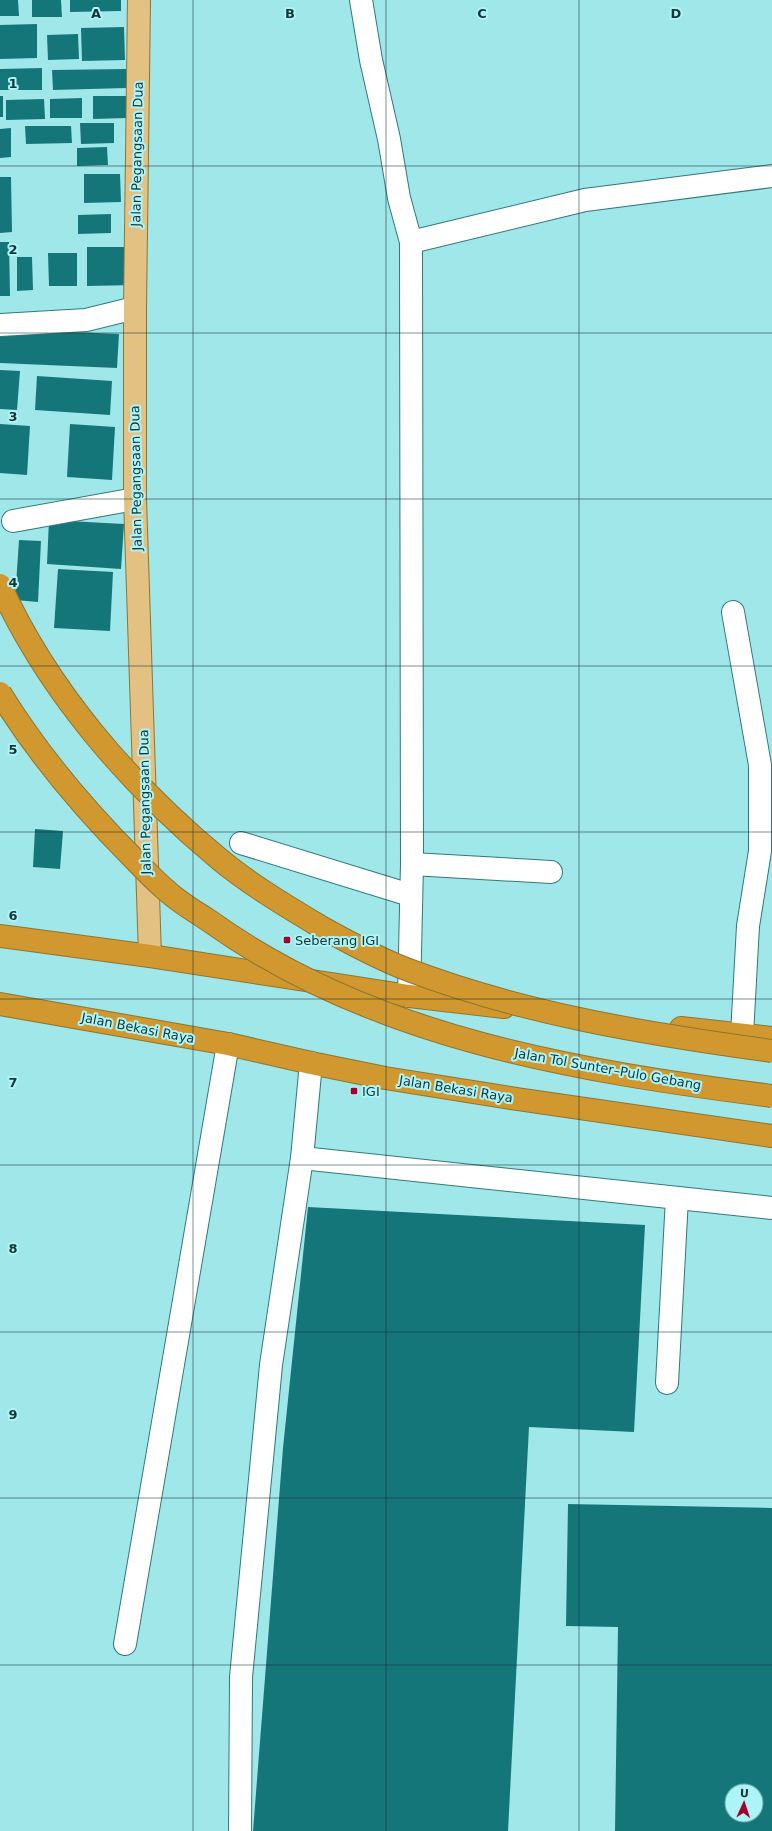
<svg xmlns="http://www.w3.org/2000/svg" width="772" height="1831" font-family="'DejaVu Sans',sans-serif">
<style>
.building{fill:#15767a;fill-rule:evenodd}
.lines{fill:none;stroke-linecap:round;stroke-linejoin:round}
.minor-casing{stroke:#31797c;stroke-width:24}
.major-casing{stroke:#8f7531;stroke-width:24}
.highway-casing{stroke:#8f7531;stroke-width:24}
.minor{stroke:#fff;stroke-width:22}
.major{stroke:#e3c182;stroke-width:22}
.highway{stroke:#d0982e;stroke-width:22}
.highway-bridge-casing{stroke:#8f7531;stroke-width:24;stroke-linecap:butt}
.highway-bridge{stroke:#d0982e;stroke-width:22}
.grid{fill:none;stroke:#173536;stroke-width:1;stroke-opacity:0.55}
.poi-dot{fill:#a3042b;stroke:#acf4f7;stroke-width:1.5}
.labels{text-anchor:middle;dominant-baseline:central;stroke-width:4;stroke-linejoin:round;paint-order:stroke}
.street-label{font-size:13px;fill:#173536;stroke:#acf4f7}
.poi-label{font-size:13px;fill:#173536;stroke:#acf4f7;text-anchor:start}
.grid-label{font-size:13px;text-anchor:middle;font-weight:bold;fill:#173536;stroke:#acf4f7;stroke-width:4;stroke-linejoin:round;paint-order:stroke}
</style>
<rect width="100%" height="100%" fill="#9fe7e9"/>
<g class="building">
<path d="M0 0H18L19 16H0Z"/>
<path d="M32 0H61L62 17H32Z"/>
<path d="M70 0H121V11L70 12Z"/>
<path d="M37 24V58L0 59V25Z"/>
<path d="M124 27 125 60 82 61 81 28Z"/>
<path d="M78 34 79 59 48 60 47 35Z"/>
<path d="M42 68V90H0V69Z"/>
<path d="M126 69V88L53 90 52 70Z"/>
<rect x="0" y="96" width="3" height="21"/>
<path d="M93 96H127V118L93 119Z"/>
<path d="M82 98V118H50V99Z"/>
<path d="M44 99 45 119 6 120V100Z"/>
<path d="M80 123H114V143L81 144Z"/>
<path d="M25 126H71L72 143 26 144Z"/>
<path d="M11 128V157L0 158V129Z"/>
<path d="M107 147 108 165 77 166V148Z"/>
<path d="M84 174H120L121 202 84 203Z"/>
<path d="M0 177H11L12 232 0 233Z"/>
<path d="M111 214V233L78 234V215Z"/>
<path d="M0 242H9L10 296H0Z"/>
<path d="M87 247H135L136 285 87 286Z"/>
<path d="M48 253H77V286H49Z"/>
<path d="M17 257H32L33 290 17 291Z"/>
<path d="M0 329 119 334 117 368 0 363Z"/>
<path d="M0 370 20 371 17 410 0 409Z"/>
<path d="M37 376 112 381 110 415 35 410Z"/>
<path d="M0 424 30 426 27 475 0 473Z"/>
<path d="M70 424 115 427 112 480 67 477Z"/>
<path d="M49 520 124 524 121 569 47 564Z"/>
<path d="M19 540 41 541 38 602 15 600Z"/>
<path d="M58 569 113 572 110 631 54 628Z"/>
<path d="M35 829 63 831 60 869 33 867Z"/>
<path d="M308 1207 645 1225 634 1432 529 1427 508 1831H253L283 1448Z"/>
<path d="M568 1504 772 1508V1831H615L618 1627 566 1626ZM732 1791H756V1815H732Z"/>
</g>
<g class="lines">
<defs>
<g id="minor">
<path d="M361 0 371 60 389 139 399 198 411 242"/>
<path d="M0 325 86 320 135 308"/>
<path d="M13 521 135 499"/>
<path d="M733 612 760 765V851L748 926 742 1035"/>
<path d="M241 843 410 895"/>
<path d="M412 864 551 872"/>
<path d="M409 996 412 864 411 242 585 200 772 176"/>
<path d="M302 1158 772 1208"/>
<path d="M667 1383 677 1198"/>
<path d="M125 1644 228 1044"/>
<path d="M240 1831 241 1677 271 1365 302 1158 311 1063"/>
</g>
<path id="major" d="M139 0 135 308V499L150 956"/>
<g id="highway">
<path d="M0 936 150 956 409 996 504 1007"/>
<path d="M0 1004 228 1044 311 1063 385 1078 517 1099 772 1136"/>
<path d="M681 1028 772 1038"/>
</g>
</defs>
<use href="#minor" class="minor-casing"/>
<use href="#major" class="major-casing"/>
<use href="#highway" class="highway-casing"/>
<use href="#minor" class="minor"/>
<use href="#major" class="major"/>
<use href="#highway" class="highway"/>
<defs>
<g id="highway-bridge">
<path d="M0 585C48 691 129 784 218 858 249 884 286 906 321 927 348 942 377 958 406 969 524 1014 647 1034 772 1051"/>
<path d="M0 693C37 753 84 809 134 859 145 870 155 881 167 891 179 902 194 911 208 920 372 1038 576 1071 772 1096"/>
</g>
</defs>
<use href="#highway-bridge" class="highway-bridge-casing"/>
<use href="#highway-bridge" class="highway-bridge"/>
</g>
<path class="grid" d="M193 0V1831M386 0V1831M579 0V1831M0 166H772M0 333H772M0 499H772M0 666H772M0 832H772M0 999H772M0 1165H772M0 1332H772M0 1498H772M0 1665H772"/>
<g class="poi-dot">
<rect x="283" y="936" width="8" height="8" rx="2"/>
<rect x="350" y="1087" width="8" height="8" rx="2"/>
</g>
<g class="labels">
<g class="street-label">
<text transform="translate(137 154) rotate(-89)">Jalan Pegangsaan Dua</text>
<text transform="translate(136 478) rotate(-91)">Jalan Pegangsaan Dua</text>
<text transform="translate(145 802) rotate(-91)">Jalan Pegangsaan Dua</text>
<text transform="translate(138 1028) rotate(11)">Jalan Bekasi Raya</text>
<text transform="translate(608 1069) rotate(10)">Jalan Tol Sunter–Pulo Gebang</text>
<text transform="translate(456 1089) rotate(9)">Jalan Bekasi Raya</text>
</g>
<g class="poi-label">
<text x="295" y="940">Seberang IGI</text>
<text x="362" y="1091">IGI</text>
</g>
</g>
<g class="grid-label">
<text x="96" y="18">A</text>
<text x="290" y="18">B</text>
<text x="482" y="18">C</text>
<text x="676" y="18">D</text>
<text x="13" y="88">1</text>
<text x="13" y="254">2</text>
<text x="13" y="421">3</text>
<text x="13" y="587">4</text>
<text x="13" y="754">5</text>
<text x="13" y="920">6</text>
<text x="13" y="1087">7</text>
<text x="13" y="1253">8</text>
<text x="13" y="1419">9</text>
</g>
<g transform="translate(744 1803) rotate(3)"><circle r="19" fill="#acf4f7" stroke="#70a8aa"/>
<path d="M0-3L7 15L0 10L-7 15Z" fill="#a3042b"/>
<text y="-6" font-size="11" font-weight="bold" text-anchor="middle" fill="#173536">U</text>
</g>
</svg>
